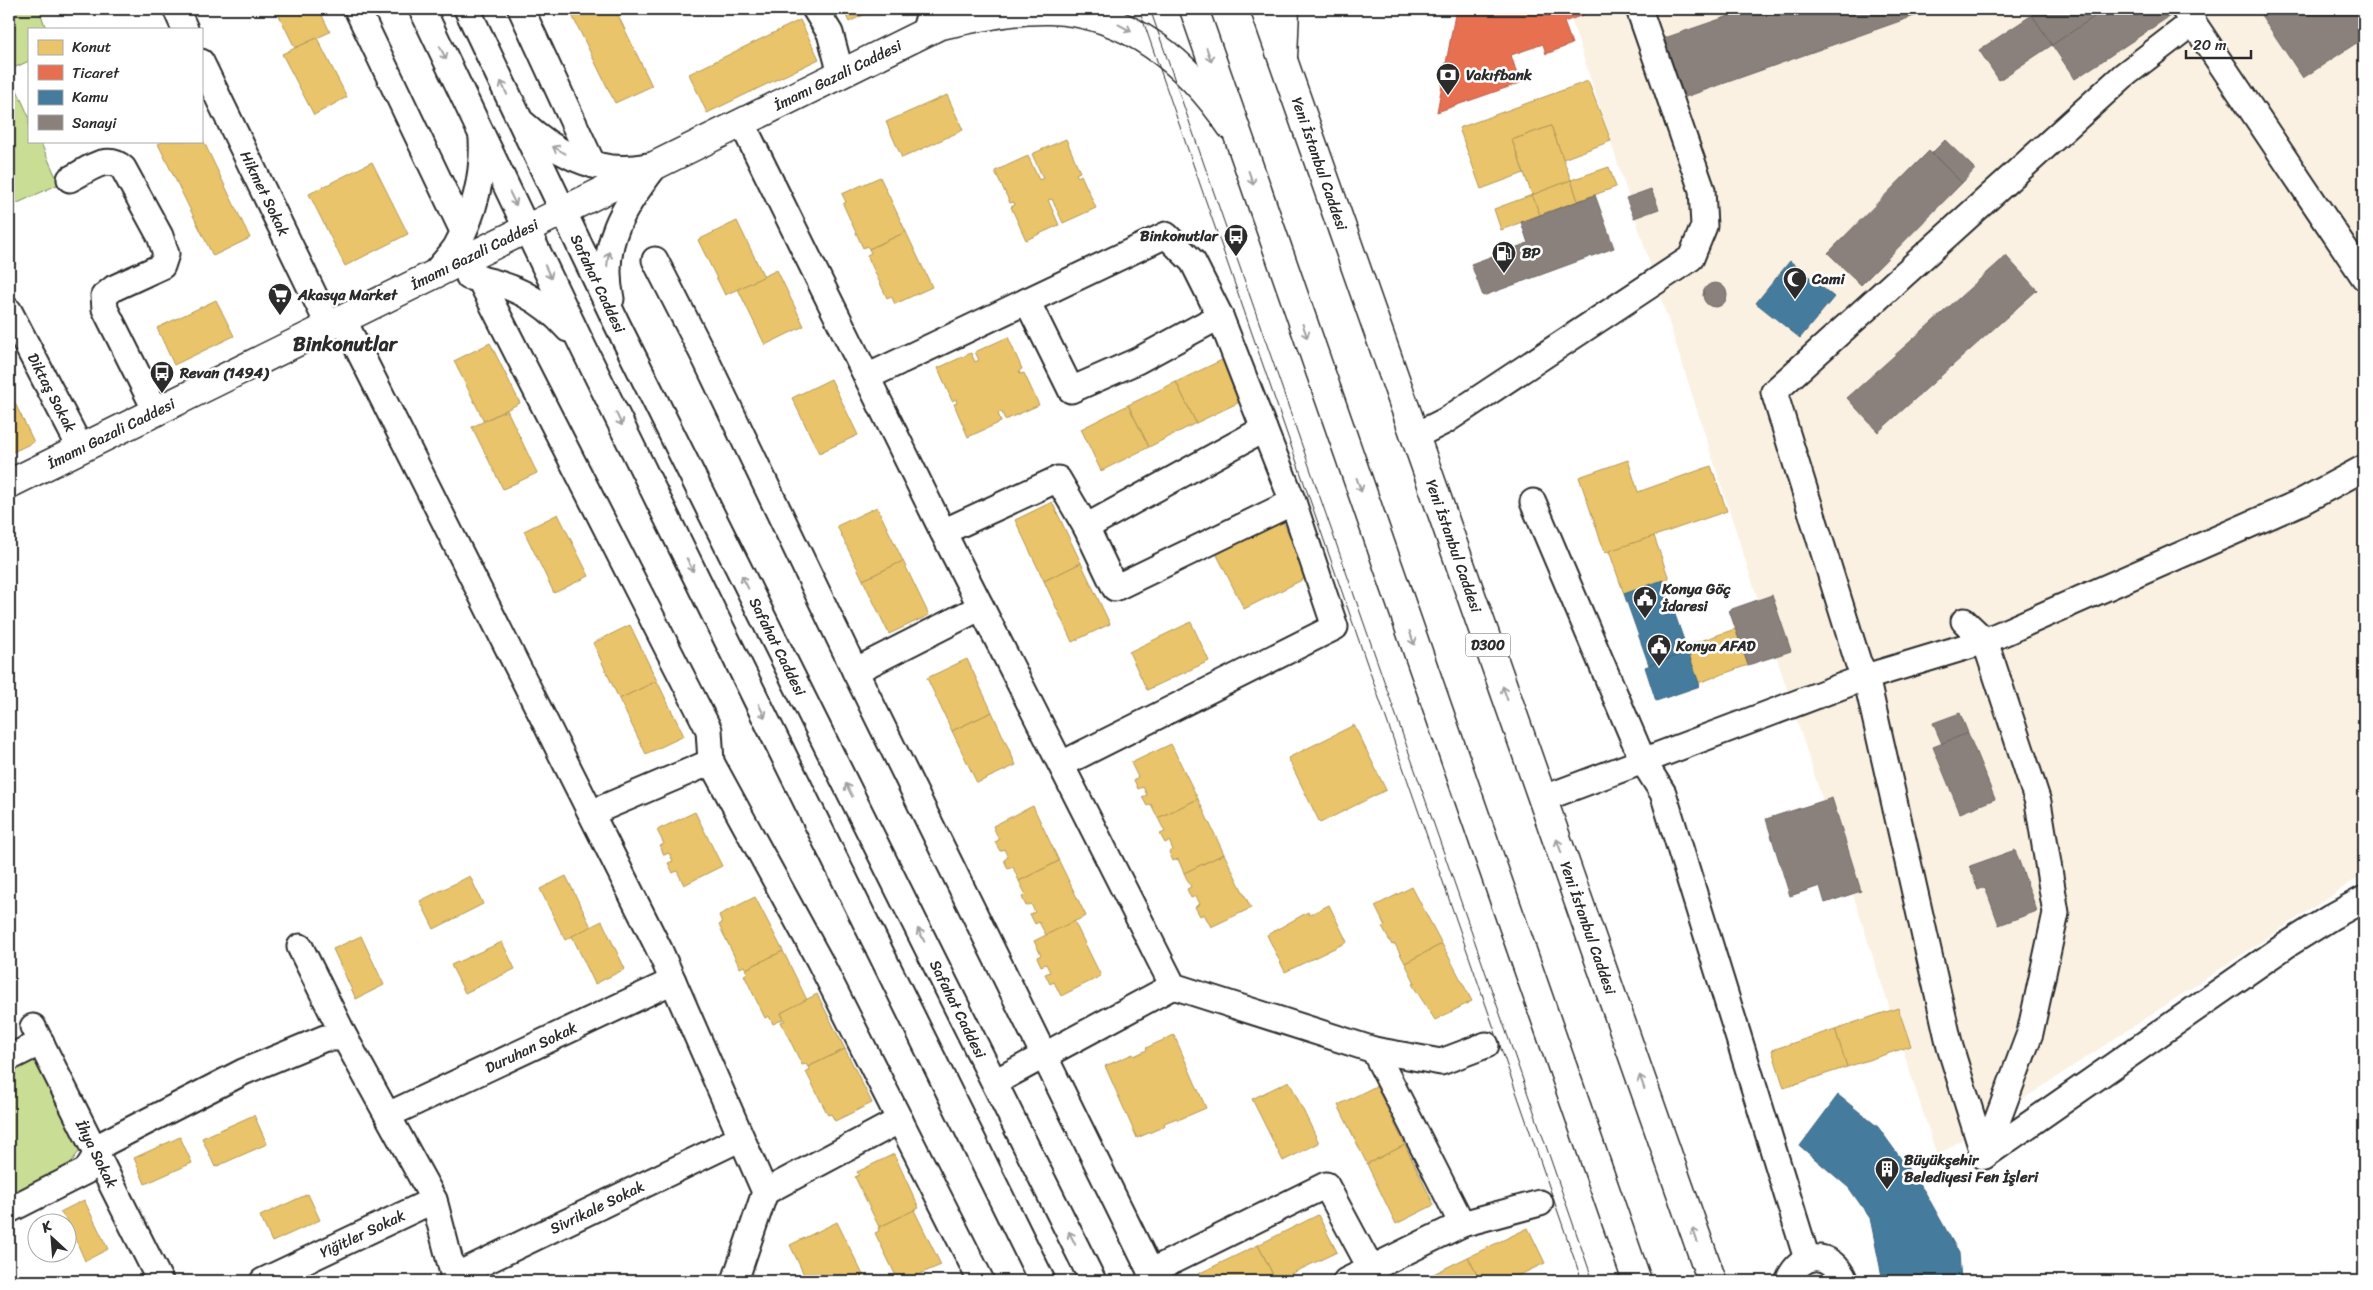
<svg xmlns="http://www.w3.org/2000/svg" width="2373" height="1290" font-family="Sriracha,sans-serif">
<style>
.built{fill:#faf1e3}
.green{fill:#c9de94;stroke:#7a8460}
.homes{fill:#e9c46a;stroke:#b09657}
.shops{fill:#e76f51;stroke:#af5b46}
.public{fill:#457b9d;stroke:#3d637b}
.industry{fill:#8a817c;stroke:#6e6764}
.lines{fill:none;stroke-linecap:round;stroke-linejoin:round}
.minor-casing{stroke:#2b2b2b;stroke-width:29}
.tertiary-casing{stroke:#2b2b2b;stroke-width:31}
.trunk-casing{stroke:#2b2b2b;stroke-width:31}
.minor{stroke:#fff;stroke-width:25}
.tertiary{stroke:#fff;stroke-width:28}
.trunk{stroke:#fff;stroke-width:28}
.tram{stroke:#2b2b2b;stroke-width:1}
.oneway{stroke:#a0a0a0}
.labels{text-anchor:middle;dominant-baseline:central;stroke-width:5;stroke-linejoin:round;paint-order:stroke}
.shield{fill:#fff;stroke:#6b6b6b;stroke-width:1}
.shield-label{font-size:14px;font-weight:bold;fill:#2b2b2b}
.street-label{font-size:15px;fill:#2b2b2b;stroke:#fff}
.poi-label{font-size:15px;font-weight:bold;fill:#2b2b2b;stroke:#fff;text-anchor:start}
.district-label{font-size:20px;font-weight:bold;fill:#2b2b2b;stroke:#fff}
</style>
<rect width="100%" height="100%" fill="#fff"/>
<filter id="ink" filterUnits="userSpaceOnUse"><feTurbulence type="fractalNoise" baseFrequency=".02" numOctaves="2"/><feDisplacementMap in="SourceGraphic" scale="10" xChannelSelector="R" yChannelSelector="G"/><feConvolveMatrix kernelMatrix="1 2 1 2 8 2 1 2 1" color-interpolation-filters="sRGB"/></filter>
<g filter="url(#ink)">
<path class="built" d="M1568 9H2364V874L1937 1156Z"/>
<g class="green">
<path d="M9 9H39L46 29H29V61L9 70Z"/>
<path d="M9 72 29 117V141H40L59 184 9 207Z"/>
<path d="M34 1056 82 1148 68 1166 9 1194V1068Z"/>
</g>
<g class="homes">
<path d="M276 9H319L330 32 295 48Z"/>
<path d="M569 9H615L652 86 615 103Z"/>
<path d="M843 9H875L849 22Z"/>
<path d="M800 20 819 59 707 113 689 74Z"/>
<path d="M317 38 347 97 314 115 282 54Z"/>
<path d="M1588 81 1611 141 1563 159 1551 126 1512 140 1524 173 1481 189 1459 128Z"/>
<path d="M947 95 963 130 902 158 886 122Z"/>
<path d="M1551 126 1571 180 1532 195 1512 140Z"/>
<path d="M201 136 250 238 213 256 158 144 165 141H201Z"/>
<path d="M1066 139 1080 172 1076 174 1078 177 1081 175 1096 208 1063 223 1052 199 1048 200 1059 225 1026 240 1011 207 1015 205 1014 202 1010 203 995 171 1028 156 1039 180 1043 178 1032 154Z"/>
<path d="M372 162 408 234 345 266 309 194Z"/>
<path d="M1609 167 1616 187 1578 201 1571 180Z"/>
<path d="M880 177 906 232 869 249 867 246 863 248 843 204 846 202 842 194Z"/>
<path d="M1571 180 1578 201 1540 215 1532 195Z"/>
<path d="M1532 195 1540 215 1501 230 1494 209Z"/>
<path d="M737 221 764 277 725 295 698 240Z"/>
<path d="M906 232 932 287 895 304 891 296 887 298 867 255 871 253 869 249Z"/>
<path d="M777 270 804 326 765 345 738 289Z"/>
<path d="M216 300 234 336 174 365 157 328Z"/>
<path d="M1008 337 1022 369 1019 371 1020 374 1024 373 1039 405 1005 420 1002 412 998 413 1001 422 968 437 954 404 957 403 956 399 952 401 938 368 971 353 975 362 979 360 975 352Z"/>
<path d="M490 343 520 403 484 421 454 361Z"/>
<path d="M1224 359 1244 400 1196 423 1176 382Z"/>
<path d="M831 379 858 435 819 453 792 398Z"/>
<path d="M1176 382 1196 423 1149 447 1128 405Z"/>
<path d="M9 391 34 442 9 454Z"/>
<path d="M1128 405 1149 447 1101 471 1081 429Z"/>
<path d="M507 410 537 473 503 489 472 427Z"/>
<path d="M1628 460 1638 492 1711 466 1727 511 1605 553 1579 477Z"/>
<path d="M1052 502 1081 563 1044 581 1015 520Z"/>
<path d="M877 507 903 561 863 580 837 526Z"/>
<path d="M1278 512 1310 576 1244 609 1212 545Z"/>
<path d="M558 514 589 576 554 593 524 531Z"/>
<path d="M1654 536 1669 579 1624 594 1609 551Z"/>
<path d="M903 561 929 615 889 634 863 580Z"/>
<path d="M1081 563 1110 624 1072 642 1044 581Z"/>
<path d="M1191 622 1209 661 1147 690 1129 652Z"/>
<path d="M630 625 657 681 619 699 593 643Z"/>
<path d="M1735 629 1748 665 1698 683 1686 646Z"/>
<path d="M967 659 992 712 952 731 927 678Z"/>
<path d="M657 681 684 736 646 754 619 699Z"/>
<path d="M992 712 1016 765 977 783 952 731Z"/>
<path d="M1354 725 1386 790 1320 823 1288 758Z"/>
<path d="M1171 744 1198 799 1158 818 1151 804 1147 806 1142 797 1147 795 1143 787 1138 789 1134 780 1138 777 1131 763Z"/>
<path d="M1198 799 1224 854 1184 873 1178 859 1173 861 1169 852 1173 850 1169 841 1165 843 1160 834 1165 832 1158 818Z"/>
<path d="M1033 806 1059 861 1019 881 1013 867 1008 869 1004 860 1008 857 1004 849 1000 851 995 842 999 840 993 826Z"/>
<path d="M695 812 722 866 684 885 677 871 673 873 668 863 673 861 669 853 664 855 660 846 664 844 657 830Z"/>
<path d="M1224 854 1251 908 1211 927 1204 914 1200 916 1195 907 1200 904 1196 896 1191 898 1187 889 1191 887 1184 873Z"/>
<path d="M1059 861 1086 916 1046 935 1039 922 1035 924 1030 914 1035 912 1031 904 1026 906 1022 897 1026 895 1019 881Z"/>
<path d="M470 876 483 904 434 929 420 901Z"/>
<path d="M566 876 591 927 565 940 540 889Z"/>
<path d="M1412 887 1442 944 1405 963 1395 944 1392 945 1382 927 1385 926 1375 906Z"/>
<path d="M755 897 783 951 746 969 744 966 740 968 719 925 722 923 719 915Z"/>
<path d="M1329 905 1347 942 1285 972 1267 935 1308 912 1309 915Z"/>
<path d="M602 921 625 969 595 984 572 936Z"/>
<path d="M1074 921 1101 976 1061 996 1054 982 1050 984 1045 974 1050 972 1046 964 1041 966 1037 957 1041 955 1034 941Z"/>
<path d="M361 936 384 985 356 999 333 949Z"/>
<path d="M502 942 515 969 465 993 451 965Z"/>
<path d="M1442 944 1472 1001 1435 1020 1412 984 1415 983 1405 963Z"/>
<path d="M783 951 807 1000 781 1013 784 1019 773 1024 769 1016 765 1018 744 975 748 973 746 969Z"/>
<path d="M817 994 845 1049 808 1067 806 1064 802 1065 781 1022 785 1021 781 1013Z"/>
<path d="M1898 1008 1911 1046 1847 1067 1835 1029Z"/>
<path d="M1835 1029 1847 1067 1784 1088 1772 1050Z"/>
<path d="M1174 1035 1206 1108 1178 1120 1177 1118 1164 1123 1165 1126 1137 1138 1105 1066 1133 1054 1134 1056 1147 1050 1146 1048Z"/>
<path d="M845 1049 872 1103 835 1121 831 1114 828 1115 806 1072 810 1071 808 1067Z"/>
<path d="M1289 1081 1319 1143 1283 1161 1252 1099Z"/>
<path d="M1376 1086 1405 1145 1367 1164 1338 1105Z"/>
<path d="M254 1115 267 1144 215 1167 202 1138Z"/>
<path d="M180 1137 192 1163 145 1184 134 1158Z"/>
<path d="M1405 1145 1434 1205 1396 1224 1367 1164Z"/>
<path d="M894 1154 919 1208 879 1227 855 1177 859 1175 857 1172Z"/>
<path d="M308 1194 320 1220 272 1242 260 1216Z"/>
<path d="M84 1200 108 1249 85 1261 68 1222 60 1212Z"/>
<path d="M914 1210 941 1265 903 1281 900 1275 896 1276 875 1233 879 1231 878 1228Z"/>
<path d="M1318 1215 1337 1252 1276 1281 1258 1245Z"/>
<path d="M837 1222 866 1281H807L790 1245Z"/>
<path d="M1528 1228 1545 1263 1507 1281H1480L1468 1257Z"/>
<path d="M1258 1245 1276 1281H1201L1198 1274Z"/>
<path d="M1468 1257 1480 1281H1419Z"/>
</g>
<path class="shops" d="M1456 9H1590L1591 12 1564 22 1572 44 1546 54 1543 44 1511 55 1520 83 1437 112Z"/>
<g class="public">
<path d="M1790 261 1834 297 1800 338 1756 303Z"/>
<path d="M1663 580 1688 652 1649 665 1624 594Z"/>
<path d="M1688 652 1700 686 1656 701 1645 667Z"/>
<path d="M1838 1095 1878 1127 1925 1192 1959 1253 1961 1281H1883L1870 1218 1849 1188 1800 1146Z"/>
</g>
<g class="industry">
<path d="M1726 9H1934L1677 100 1656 41 1729 16Z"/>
<path d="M2042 9H2106L2052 45 2032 15Z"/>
<path d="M2106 9 2179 10 2075 79 2052 45Z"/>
<path d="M2257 9H2364V38L2303 78Z"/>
<path d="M2032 15 2052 45 1999 80 1979 50Z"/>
<path d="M1945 140 1975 169 1962 183 1932 153Z"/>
<path d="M1929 151 1962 183 1861 285 1828 253Z"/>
<path d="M1651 189 1659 209 1634 218 1626 198Z"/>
<path d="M1595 195 1614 248 1483 296 1471 264 1528 243 1521 222Z"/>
<path d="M2006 256 2037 290 1878 432 1847 398Z"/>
<circle cx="1715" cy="295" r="12"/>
<path d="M1772 595 1791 651 1748 665 1729 610Z"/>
<path d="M1960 713 1968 733 1942 744 1933 723Z"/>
<path d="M1968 733 1995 799 1960 813 1933 747Z"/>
<path d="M1832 798 1861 891 1825 903 1820 886 1790 896 1766 819Z"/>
<path d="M2015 850 2037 911 1999 925 1985 887 1978 890 1970 866Z"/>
</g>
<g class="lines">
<defs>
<g id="minor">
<path d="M176 9 185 29"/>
<path d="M357 9 463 231"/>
<path d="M422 9 583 347 1042 1281"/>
<path id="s1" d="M467 9 617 324 1093 1281"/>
<path d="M521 9 593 165"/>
<path d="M815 9 830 33 841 74"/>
<path d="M2184 9 2364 277"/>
<path d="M924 33 931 9"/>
<path id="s2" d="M201 62 329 326"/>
<path d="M742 123 943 532 1173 986 1374 1050 1462 1224"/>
<path d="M524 124C559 156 601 176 648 166"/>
<path d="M70 179C87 171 106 153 123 168L160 236 166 254 162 266 114 288 104 296 105 309 156 411"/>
<path d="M655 260 707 362 855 671 1155 1281"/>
<path d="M434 274C441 265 450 256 456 247 474 215 484 175 482 139"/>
<path d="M469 277C509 283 541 298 568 329"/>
<path d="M479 278 709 730 711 762 819 960 981 1281"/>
<path d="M611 299C599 244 623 207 656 165"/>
<path d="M1027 301 1071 390 1137 361 1220 316"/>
<path id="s3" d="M9 311 81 449"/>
<path d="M343 319 659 949 765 1192 735 1281"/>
<path d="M867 377 1166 235 1193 262 1220 316 1264 429 1086 527 1058 479 943 532"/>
<path d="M1415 436 1445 421 1691 258 1704 226 1702 190 1639 9"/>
<path d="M1533 502 1643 761 1663 793 1807 1259"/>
<path d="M1086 527 1115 588 1293 502"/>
<path d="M1964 621 1985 641 2038 802 2056 913 2030 1033 1984 1156"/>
<path d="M855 671 981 607"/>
<path d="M1062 764 1335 627 1293 502 1264 429"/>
<path d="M1542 799 1866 677 1985 641 2301 502 2364 468"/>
<path d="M591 813 711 762"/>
<path d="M300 947 345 1038"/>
<path id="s4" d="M33 1027 160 1281"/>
<path d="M1374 1050 1441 1062 1486 1045"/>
<path d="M9 1058 41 1042"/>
<path d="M995 1082 1173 986"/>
<path id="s5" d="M388 1115 673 981"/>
<path d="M1984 1156 1950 1047 1866 677 1858 662 1774 392 2123 76 2193 22"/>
<path d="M1984 1156 2285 946 2333 916 2364 899"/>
<path d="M765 1192 900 1120"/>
<path d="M9 1210 86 1171 103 1144 243 1072 325 1038H345L434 1200 455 1281"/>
<path d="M1150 1272 1326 1185 1371 1269"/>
<path id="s6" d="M453 1277 741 1138"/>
<path id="s7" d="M263 1281 434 1200"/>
<path d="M1346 1281 1462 1224 1540 1203"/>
<path d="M1788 1281C1801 1250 1832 1250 1845 1281"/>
</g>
<g id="tertiary">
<path d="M1283 58 1285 9"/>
<path id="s8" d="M9 484 940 25C976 18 1013 9 1050 10 1128 12 1189 64 1231 126"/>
</g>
<g id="trunk">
<path d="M1194 9 1637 1281"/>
<path id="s9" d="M1265 9 1712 1281"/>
</g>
</defs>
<use href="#minor" class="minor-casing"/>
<use href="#tertiary" class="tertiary-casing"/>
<use href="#trunk" class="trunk-casing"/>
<use href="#minor" class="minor"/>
<use href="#tertiary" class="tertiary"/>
<use href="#trunk" class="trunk"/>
<g class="tram">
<path d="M1139 9 1582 1281"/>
<path d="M1150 9 1593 1281"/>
</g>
</g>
<defs><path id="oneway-shaft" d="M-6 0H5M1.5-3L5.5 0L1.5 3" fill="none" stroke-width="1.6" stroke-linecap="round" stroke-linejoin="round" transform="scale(1.25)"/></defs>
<g class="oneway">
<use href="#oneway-shaft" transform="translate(1125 28) rotate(28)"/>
<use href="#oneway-shaft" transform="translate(443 53) rotate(64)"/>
<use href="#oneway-shaft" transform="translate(1209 55) rotate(71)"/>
<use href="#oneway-shaft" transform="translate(504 88) rotate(-115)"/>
<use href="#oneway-shaft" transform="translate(559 150) rotate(-150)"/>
<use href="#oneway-shaft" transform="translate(1251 178) rotate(71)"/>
<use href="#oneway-shaft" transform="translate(513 199) rotate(64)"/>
<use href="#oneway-shaft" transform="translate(608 259) rotate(-83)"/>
<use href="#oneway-shaft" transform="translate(548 272) rotate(65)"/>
<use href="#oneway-shaft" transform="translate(1305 331) rotate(71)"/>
<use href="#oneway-shaft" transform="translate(619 419) rotate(64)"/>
<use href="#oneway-shaft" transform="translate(1359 485) rotate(71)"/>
<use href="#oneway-shaft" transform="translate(690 565) rotate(64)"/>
<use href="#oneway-shaft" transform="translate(745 582) rotate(-117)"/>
<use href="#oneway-shaft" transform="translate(1412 638) rotate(71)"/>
<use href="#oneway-shaft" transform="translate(1505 693) rotate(-109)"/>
<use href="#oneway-shaft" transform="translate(762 711) rotate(64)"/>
<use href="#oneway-shaft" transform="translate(849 790) rotate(-117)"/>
<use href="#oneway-shaft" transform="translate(1559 846) rotate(-109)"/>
<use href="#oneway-shaft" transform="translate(921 935) rotate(-117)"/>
<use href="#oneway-shaft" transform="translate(1642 1082) rotate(-109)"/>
<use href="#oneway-shaft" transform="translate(1695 1235) rotate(-109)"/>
<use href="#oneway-shaft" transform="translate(1072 1238) rotate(-116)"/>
</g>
</g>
<defs>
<symbol id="bank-pin" viewBox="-11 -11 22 30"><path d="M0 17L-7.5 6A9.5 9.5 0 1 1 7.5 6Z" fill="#2b2b2b" stroke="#fff"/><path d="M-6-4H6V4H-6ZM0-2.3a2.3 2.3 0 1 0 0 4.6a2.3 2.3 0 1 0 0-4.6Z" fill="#fff"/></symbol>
<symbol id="bus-pin" viewBox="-11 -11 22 30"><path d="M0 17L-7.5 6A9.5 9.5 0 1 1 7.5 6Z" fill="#2b2b2b" stroke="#fff"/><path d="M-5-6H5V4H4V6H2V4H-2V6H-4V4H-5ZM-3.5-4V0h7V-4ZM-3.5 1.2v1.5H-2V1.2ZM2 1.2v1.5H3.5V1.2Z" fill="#fff"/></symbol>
<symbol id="fuel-pin" viewBox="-11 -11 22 30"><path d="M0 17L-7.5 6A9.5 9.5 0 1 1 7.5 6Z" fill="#2b2b2b" stroke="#fff"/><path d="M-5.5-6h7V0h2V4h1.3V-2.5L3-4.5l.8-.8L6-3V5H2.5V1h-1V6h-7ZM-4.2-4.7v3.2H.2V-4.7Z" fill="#fff"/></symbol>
<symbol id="mosque-pin" viewBox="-11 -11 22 30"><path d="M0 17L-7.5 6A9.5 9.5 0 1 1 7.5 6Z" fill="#2b2b2b" stroke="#fff"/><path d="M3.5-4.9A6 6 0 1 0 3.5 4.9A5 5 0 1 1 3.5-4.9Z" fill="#fff"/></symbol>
<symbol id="supermarket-pin" viewBox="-11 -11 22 30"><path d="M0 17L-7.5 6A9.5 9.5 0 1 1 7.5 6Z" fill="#2b2b2b" stroke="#fff"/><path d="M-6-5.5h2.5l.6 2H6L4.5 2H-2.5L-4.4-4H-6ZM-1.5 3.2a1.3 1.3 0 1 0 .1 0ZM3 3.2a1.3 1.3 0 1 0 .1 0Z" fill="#fff"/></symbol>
<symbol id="civic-pin" viewBox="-11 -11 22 30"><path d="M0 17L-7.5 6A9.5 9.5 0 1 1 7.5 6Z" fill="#2b2b2b" stroke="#fff"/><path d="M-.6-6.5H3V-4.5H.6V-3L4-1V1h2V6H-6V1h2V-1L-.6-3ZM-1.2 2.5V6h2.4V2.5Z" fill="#fff"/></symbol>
<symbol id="building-pin" viewBox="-11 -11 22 30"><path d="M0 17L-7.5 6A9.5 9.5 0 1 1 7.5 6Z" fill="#2b2b2b" stroke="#fff"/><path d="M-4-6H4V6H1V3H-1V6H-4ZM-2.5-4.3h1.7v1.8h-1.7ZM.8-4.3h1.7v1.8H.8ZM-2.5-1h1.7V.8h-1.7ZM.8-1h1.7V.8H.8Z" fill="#fff"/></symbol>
</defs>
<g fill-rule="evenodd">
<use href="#bank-pin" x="1434" y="61" width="28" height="38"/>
<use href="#bus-pin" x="1222" y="222" width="28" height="38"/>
<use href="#fuel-pin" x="1490" y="239" width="28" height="38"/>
<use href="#mosque-pin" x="1781" y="265" width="28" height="38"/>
<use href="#supermarket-pin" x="266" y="281" width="28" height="38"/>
<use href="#bus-pin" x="148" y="359" width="28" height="38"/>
<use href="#civic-pin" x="1631" y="584" width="28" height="38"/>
<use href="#civic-pin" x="1645" y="632" width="28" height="38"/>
<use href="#building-pin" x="1873" y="1155" width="28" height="38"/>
</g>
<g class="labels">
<rect class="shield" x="1465.5" y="633.5" width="45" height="23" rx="4"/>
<g class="shield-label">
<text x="1488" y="645">D300</text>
</g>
<g class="street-label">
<text stroke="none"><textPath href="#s8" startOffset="924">İmamı Gazali Caddesi</textPath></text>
<text stroke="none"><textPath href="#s9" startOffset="164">Yeni İstanbul Caddesi</textPath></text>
<text stroke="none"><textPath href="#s2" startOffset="146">Hikmet Sokak</textPath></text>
<text stroke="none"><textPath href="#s8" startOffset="519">İmamı Gazali Caddesi</textPath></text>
<text stroke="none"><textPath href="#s1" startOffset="304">Safahat Caddesi</textPath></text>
<text stroke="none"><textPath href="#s3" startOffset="92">Diktaş Sokak</textPath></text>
<text stroke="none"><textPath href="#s8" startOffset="114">İmamı Gazali Caddesi</textPath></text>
<text stroke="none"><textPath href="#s9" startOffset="569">Yeni İstanbul Caddesi</textPath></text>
<text stroke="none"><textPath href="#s1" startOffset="709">Safahat Caddesi</textPath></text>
<text stroke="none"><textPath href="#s9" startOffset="974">Yeni İstanbul Caddesi</textPath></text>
<text stroke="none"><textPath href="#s1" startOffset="1114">Safahat Caddesi</textPath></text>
<text stroke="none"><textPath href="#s5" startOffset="158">Duruhan Sokak</textPath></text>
<text stroke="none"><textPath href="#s4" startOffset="142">İhya Sokak</textPath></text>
<text stroke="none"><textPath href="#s6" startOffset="160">Sivrikale Sokak</textPath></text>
<text stroke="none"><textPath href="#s7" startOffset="110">Yiğitler Sokak</textPath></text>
</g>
<g class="poi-label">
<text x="1466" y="75">Vakıfbank</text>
<text x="1218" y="236" text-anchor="end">Binkonutlar</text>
<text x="1522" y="253">BP</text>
<text x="1812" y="279">Cami</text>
<text x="298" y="295">Akasya Market</text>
<text x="180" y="373">Revan (1494)</text>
<text x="1662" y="589">Konya Göç<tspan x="1662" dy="17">İdaresi</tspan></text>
<text x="1676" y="646">Konya AFAD</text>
<text x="1904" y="1160">Büyükşehir<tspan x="1904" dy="17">Belediyesi Fen İşleri</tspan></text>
</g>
<g class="district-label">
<text x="345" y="344">Binkonutlar</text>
</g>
</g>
<rect width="2373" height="1290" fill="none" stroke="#fff" stroke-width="30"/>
<rect x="15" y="15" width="2343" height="1260" fill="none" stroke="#2b2b2b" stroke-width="2" filter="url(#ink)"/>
<rect x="28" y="28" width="175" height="115" fill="#ffffff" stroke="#aaaaaa"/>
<rect x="38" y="40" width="25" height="15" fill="#e9c46a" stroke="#aaaaaa"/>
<text x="72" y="52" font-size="15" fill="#2b2b2b">Konut</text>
<rect x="38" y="65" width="25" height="15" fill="#e76f51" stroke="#aaaaaa"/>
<text x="72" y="78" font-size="15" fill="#2b2b2b">Ticaret</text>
<rect x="38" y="90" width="25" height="15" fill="#457b9d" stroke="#aaaaaa"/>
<text x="72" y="102" font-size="15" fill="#2b2b2b">Kamu</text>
<rect x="38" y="115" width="25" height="15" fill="#8a817c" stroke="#aaaaaa"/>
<text x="72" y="128" font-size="15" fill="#2b2b2b">Sanayi</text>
<g transform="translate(52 1238) rotate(334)"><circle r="24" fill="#ffffff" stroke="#aaaaaa"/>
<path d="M0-4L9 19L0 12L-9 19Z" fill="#2b2b2b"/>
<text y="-8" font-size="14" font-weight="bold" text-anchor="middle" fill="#2b2b2b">K</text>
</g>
<path d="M2186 50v8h65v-8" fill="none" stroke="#2b2b2b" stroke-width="2.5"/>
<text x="2193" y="50" font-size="15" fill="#2b2b2b" stroke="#ffffff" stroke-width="4" paint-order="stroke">20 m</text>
</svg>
